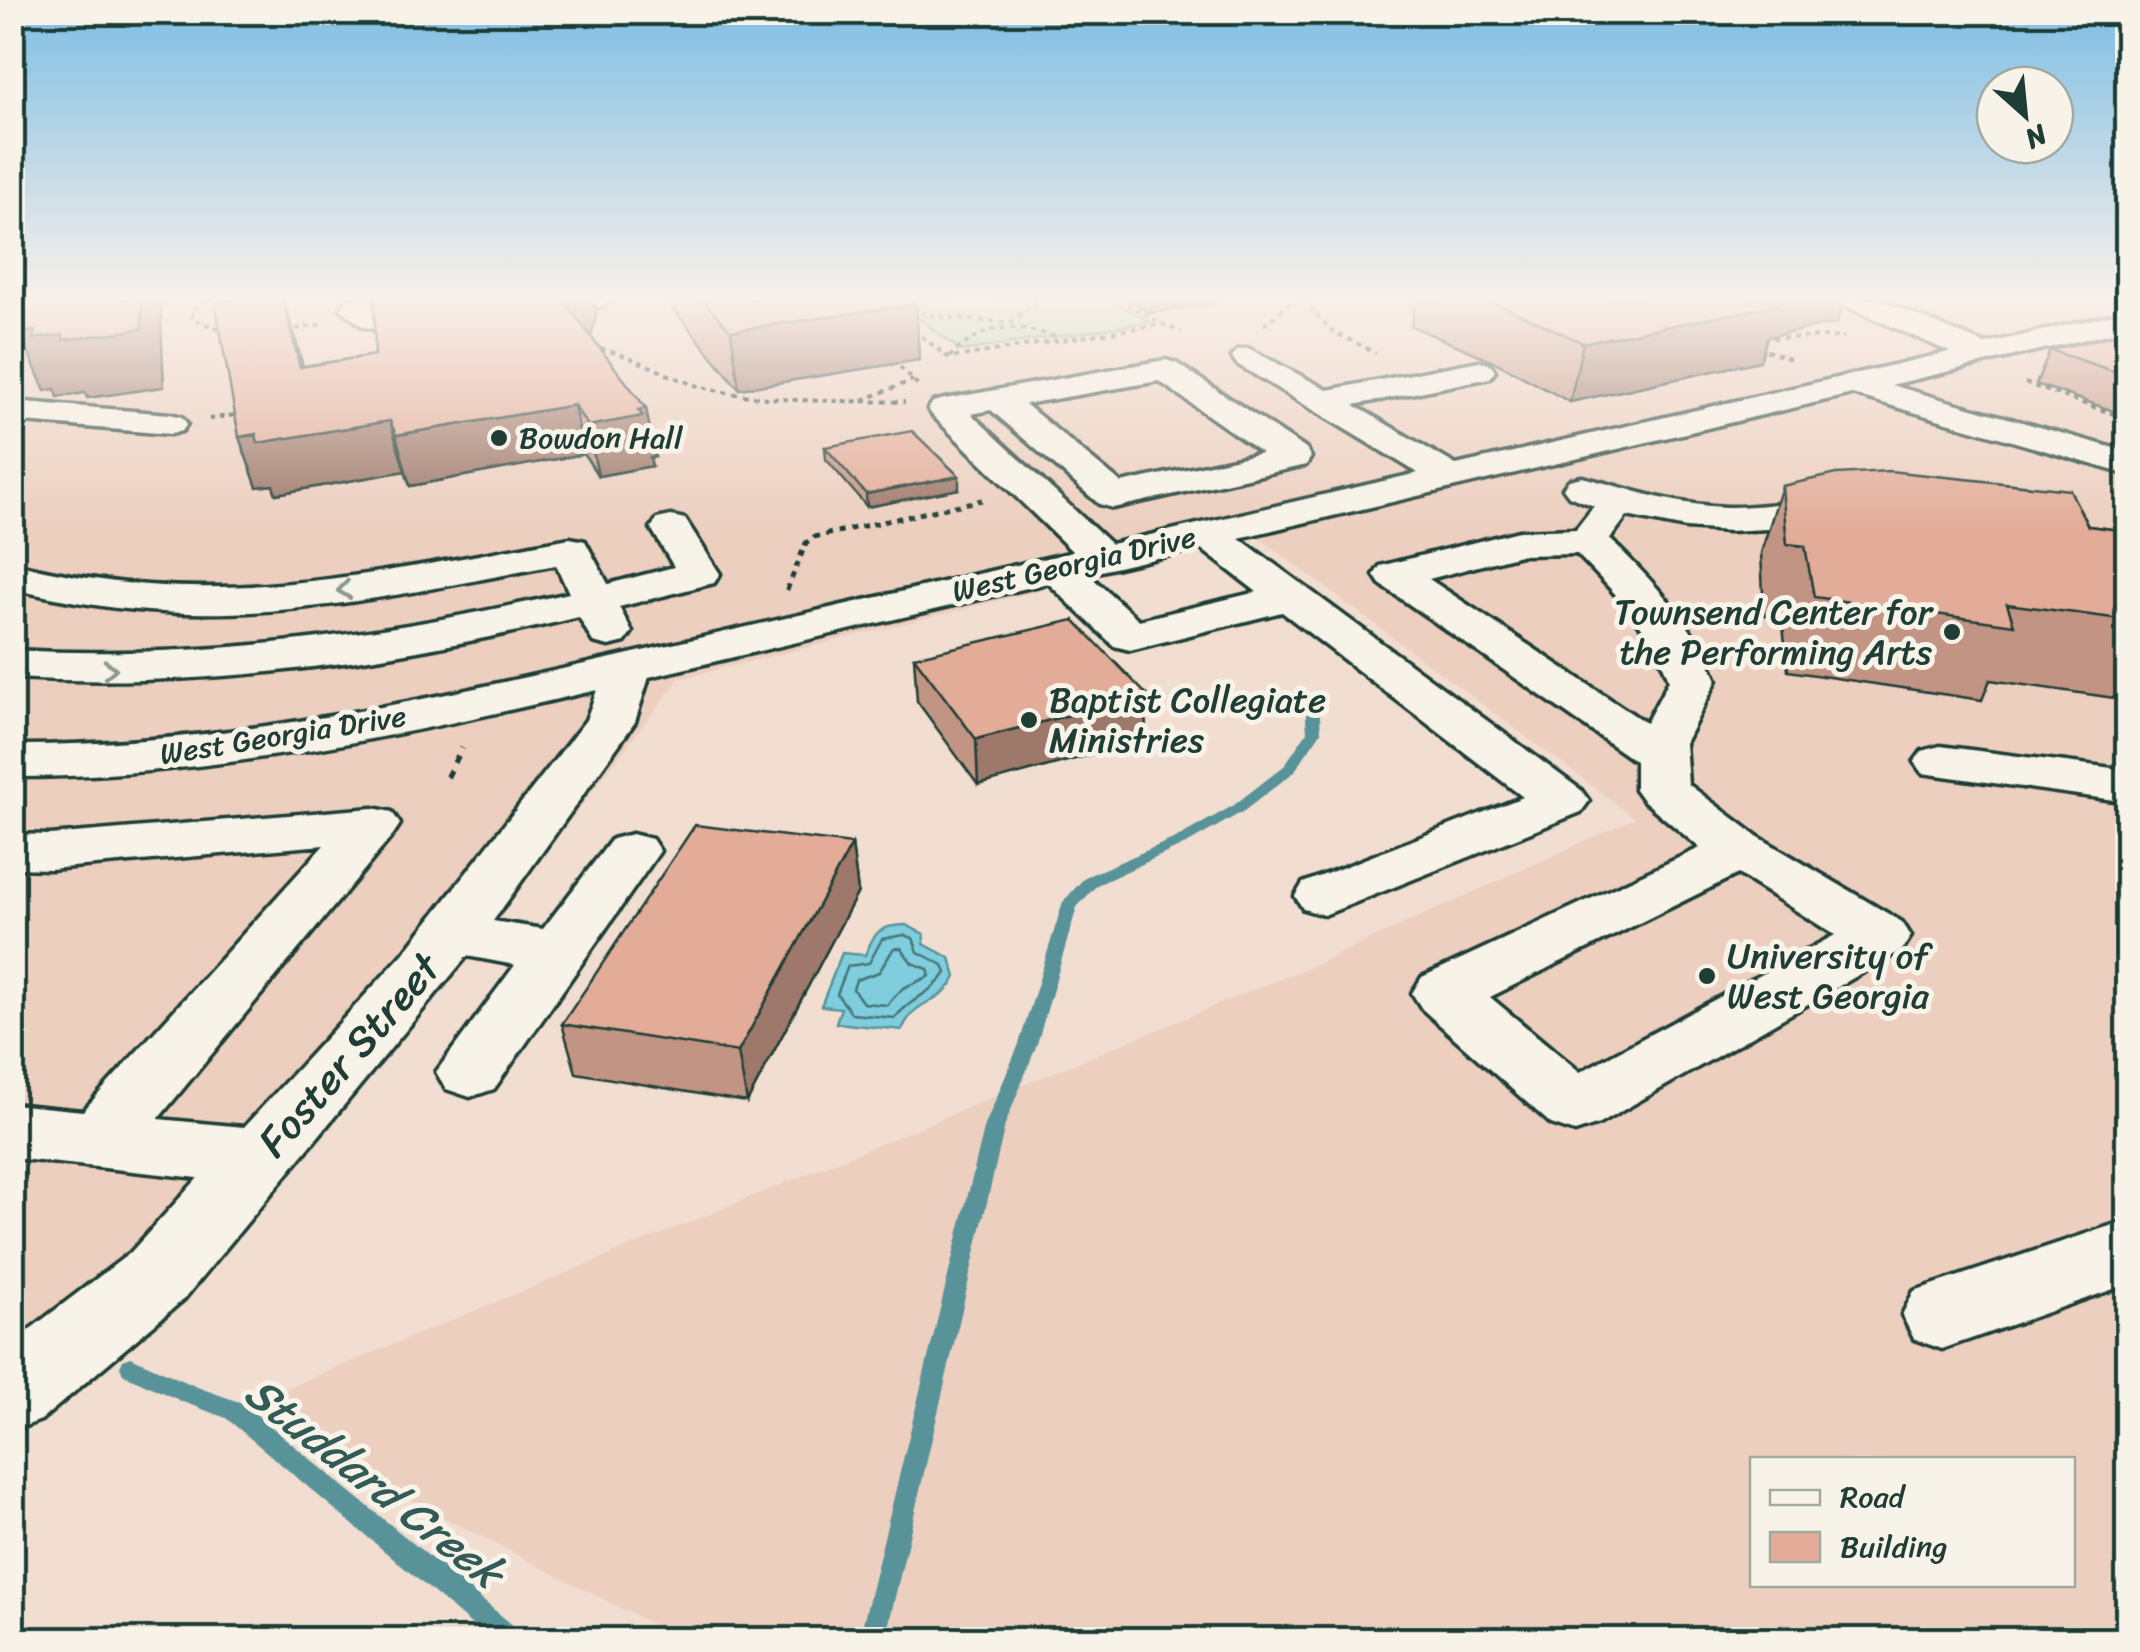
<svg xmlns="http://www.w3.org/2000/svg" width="2140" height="1652" font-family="Sriracha,sans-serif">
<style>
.built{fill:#eccfbf;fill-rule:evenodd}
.green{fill:#a2dba0;stroke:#608c6a;stroke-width:2.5}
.water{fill:#7fcddd;stroke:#599399;stroke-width:2.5}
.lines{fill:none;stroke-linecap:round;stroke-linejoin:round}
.shore{stroke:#457778;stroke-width:2.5}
.stream{fill:#599399;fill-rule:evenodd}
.minor-casing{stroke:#1f3d34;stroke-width:7}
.path-far2{stroke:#1f3d34;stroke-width:4;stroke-dasharray:5 5;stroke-linecap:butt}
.path-far1{stroke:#1f3d34;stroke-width:5;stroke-dasharray:6 6;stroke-linecap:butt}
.path{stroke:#1f3d34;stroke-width:6;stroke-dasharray:8 8;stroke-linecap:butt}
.minor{fill:#f7f3e8;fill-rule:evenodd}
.wall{fill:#c29483;stroke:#1f3d34;stroke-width:2.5}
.shaded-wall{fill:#9e786a;stroke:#1f3d34;stroke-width:2.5}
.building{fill:#e2ac98;stroke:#1f3d34;stroke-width:2.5}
.oneway{stroke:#8b988e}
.poi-dot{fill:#1f3d34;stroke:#f7f3e8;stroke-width:4}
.labels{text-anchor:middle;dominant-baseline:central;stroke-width:10;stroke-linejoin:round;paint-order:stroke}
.far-poi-label{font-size:30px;fill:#1f3d34;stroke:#f7f3e8;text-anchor:start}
.far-street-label{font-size:30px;fill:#1f3d34;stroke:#f7f3e8}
.poi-label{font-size:35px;fill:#1f3d34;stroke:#f7f3e8;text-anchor:start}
.near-street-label{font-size:42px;fill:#1f3d34;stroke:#f7f3e8}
.near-water-label{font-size:45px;font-style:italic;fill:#325a56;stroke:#f7f3e8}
</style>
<rect width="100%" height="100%" fill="#f1ded0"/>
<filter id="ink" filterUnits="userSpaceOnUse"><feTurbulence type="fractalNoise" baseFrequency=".01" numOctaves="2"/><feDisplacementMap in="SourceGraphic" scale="20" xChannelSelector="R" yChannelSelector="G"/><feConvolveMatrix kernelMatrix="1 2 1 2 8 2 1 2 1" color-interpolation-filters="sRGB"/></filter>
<g filter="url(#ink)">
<path class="built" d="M12 299H2127V1639H681L234 1410 1319 963 1635 818 1258 537 679 679 425 1007 64 1352 13 1342ZM1752 1460H2072V1584H1752Z"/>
<path class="green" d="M894 299H1109L1150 322 961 351Z"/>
<path class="water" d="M906 925 924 934V944L950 958 956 977C940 1007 917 995 902 1030L836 1023 841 1008 821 1006 842 953 865 955C874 932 880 925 906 925Z"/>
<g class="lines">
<g class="shore">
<path d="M904 935 913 938 918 952 943 965 946 973C933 993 909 999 895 1018L852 1014 837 994 848 966 869 963 882 939Z"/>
<path d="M894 948H901L912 963 928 969 930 976 903 988 887 1005 863 1003 853 989 856 980 879 972Z"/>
</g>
<g class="stream">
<path d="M1312 699 1319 703 1321 732 1294 772 1244 811 1190 842 1097 885 1077 907 1037 1044 1005 1125 885 1640H859L985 1125 1019 1044 1063 902 1085 877 1180 836 1234 805 1284 766 1307 732 1305 703Z"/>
<path d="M12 1323 31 1328 34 1335 31 1342 23 1345 12 1343Z"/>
<path d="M131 1357 197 1387 242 1403 520 1631 524 1640H490L226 1418 183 1402 123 1374 120 1367 123 1360Z"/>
</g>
<defs>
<g id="minor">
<path d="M348 299H377L372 307 379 311 502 299H609L605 305 595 308 373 329 362 326 341 309Z"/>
<path d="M1839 299H1878L1985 344 2128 311V329L1891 385 2128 452V475L1852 394 1239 538 1581 790 1589 801 1581 812 1324 915 1303 909 1295 896 1303 883 1523 797 1282 612 1130 650 1114 646 1048 583 649 677 635 722 493 921 543 929 612 839 632 834 652 839 660 851 494 1089 470 1097 446 1089 436 1072 515 965 467 956 184 1299 41 1420 12 1431V1343L130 1253 198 1178 12 1158V1104L83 1111 324 845 50 869 12 868V834L50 835 373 808 392 812 400 824 392 836 158 1119 244 1127 403 954 586 720 597 690C404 735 211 777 12 777V745C218 746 417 702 616 657 768 622 921 587 1073 552L933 416 928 409 933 402 945 399 1165 360 1176 363 1306 449 1311 457 1306 465 1113 508 1099 504 991 410 971 414 1111 544 1418 473 1237 364 1232 357 1237 350 1248 348 1328 390 1479 361 1490 364 1495 371 1490 378 1354 405 1456 465 1950 352 1843 305ZM1159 381 1262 453 1121 483 1025 404ZM1200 548 1257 592 1139 620 1088 574Z"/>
<path d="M12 401 170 414 182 417 187 424 182 431 170 434 12 421Z"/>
<path d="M1582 477C1635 490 1671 505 1727 507 1771 508 1818 494 1860 505L1866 513 1860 521 1846 525 1729 531 1686 528 1627 516 1610 539C1653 582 1694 623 1717 680L1685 743 1688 784 1757 836 1902 922 1911 936 1902 950 1599 1124 1575 1132 1551 1124 1422 1009 1412 993 1422 977 1700 848 1643 800 1635 789V761L1380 584 1374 575 1380 566 1519 531 1576 529 1594 506 1569 496 1563 488 1569 480ZM1577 554C1615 593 1651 628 1669 680L1646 723 1429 579 1520 555ZM1738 874 1835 935 1580 1072 1490 997Z"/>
<path d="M671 516 685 519 720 574 714 583 619 607 632 632 625 642 609 646 593 642 579 617C387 663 211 689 12 678V650C202 660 384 635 569 593L556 565C423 590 284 622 148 611 102 608 58 599 12 589V563C57 573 102 582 148 585 289 596 432 563 570 538L585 541 608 584 674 567 651 528 657 519Z"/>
<path d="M1940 746 2128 770V802L1922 773 1914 762 1922 751Z"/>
<path d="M2128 1220V1284L1942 1349 1914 1339 1902 1315 1914 1291Z"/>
</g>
</defs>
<use href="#minor" class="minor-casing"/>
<g class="path-far2">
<path d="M205 299 191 312 193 320 224 330"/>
<path d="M906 299 925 315 1010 323 1040 299"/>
<path d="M1118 299 1161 323"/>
<path d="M1303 300 1332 331 1376 353"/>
<path d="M12 312V323"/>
<path d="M1264 325 1290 303 1305 299"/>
<path d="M914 330 949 358 1162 324 1181 332"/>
<path d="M286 331 323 324"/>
<path d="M1762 338 1844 337"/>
<path d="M591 347C633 353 666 378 706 388 771 404 839 400 905 402"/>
<path d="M1757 347 1793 360"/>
<path d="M949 357C989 321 1009 323 1059 338"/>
<path d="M900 367 918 385"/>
<path d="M2025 383 2128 419"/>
<path d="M863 400 913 380"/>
<path d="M209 419 241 414"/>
</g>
<path class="path-far1" d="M787 590 806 543 814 537 982 500"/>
<path class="path" d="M447 777 462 748"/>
<use href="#minor" class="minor"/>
</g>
<g class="wall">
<path d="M283 299 303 366 375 355 374 299H593L596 317 591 336 655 457 650 458 652 466 598 476 584 454 410 486 405 471 276 494 273 485 257 487 239 437Z"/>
<path d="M665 299H909L916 304 919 360 739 389Z"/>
<path d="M1128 299H1217V303L1150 313Z"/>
<path d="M1415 299H1844L1837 323 1767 337 1760 361 1570 402 1491 360 1411 326Z"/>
<path d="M2128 332V416L2036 384 2050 350Z"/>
<path d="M825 447 959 489 867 507 826 459Z"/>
<path d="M1782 486 2128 531V700L1990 680 1982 700 1788 671 1782 617 1764 615 1761 553Z"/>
<path d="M914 657 1147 695 1145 740 978 785 917 701Z"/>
<path d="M852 844 858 892 747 1102 576 1073 562 1024Z"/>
</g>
<g class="shaded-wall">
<path d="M12 299H160L164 387 87 398 85 393 58 397 55 389 45 391 20 333 24 332 19 322 16 323 12 314Z"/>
<path d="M283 299 295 336 315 414 300 367Z"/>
<path d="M562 299H593L596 317 590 339Z"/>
<path d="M1151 299H1217V303L1150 313Z"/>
<path d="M1737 299H1844L1837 323 1767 337 1760 361 1570 402 1583 343Z"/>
<path d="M916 304 919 360 739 389 731 331Z"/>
<path d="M574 405 584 454 410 486 396 435Z"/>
<path d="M646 408 655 457 650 458 652 466 598 476 588 426Z"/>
<path d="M390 421 405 471 276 494 273 485 257 487 239 437Z"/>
<path d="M959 476V489L867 507 866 494Z"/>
<path d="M1147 695 1145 740 978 785 976 739Z"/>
<path d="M852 844 858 892 747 1102 738 1052Z"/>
</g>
<g class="building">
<path d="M23 299H141L142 329 63 340V335L33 339 35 331 20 333 22 320H19Z"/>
<path d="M238 299H283L300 367 375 355 374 299H562L646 408 638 410 643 416 588 426 574 405 396 435 390 421 258 443 256 434 239 437 215 302Z"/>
<path d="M702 299H909L916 304 731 331Z"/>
<path d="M1487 299H1761L1777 305 1583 343Z"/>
<path d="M2128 332V376L2050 350Z"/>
<path d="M912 431 959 476 866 494 825 447Z"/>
<path d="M1889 471 2070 490 2088 526 2128 531V620L2007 604 2014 625 1814 597 1805 546 1787 544 1782 486 1836 474Z"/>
<path d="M1074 620 1147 695 976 739 914 657Z"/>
<path d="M695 825 852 844 738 1052 562 1024Z"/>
</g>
<defs><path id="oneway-chevron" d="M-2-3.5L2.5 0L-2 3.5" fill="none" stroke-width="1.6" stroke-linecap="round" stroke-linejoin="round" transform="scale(2.5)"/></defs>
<g class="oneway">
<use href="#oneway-chevron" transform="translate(344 590) rotate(173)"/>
<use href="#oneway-chevron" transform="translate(110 669) rotate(-2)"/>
</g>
</g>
<linearGradient id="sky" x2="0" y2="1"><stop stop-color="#7ebee4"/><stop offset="0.56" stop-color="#f9f0ea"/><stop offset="1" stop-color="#f9f0ea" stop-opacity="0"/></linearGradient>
<rect width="2140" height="530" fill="url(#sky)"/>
<g class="poi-dot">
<circle cx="499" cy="438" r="10"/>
<circle cx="1952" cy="632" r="10"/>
<circle cx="1029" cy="720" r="10"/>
<circle cx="1707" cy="976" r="10"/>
</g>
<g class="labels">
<g class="far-poi-label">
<text x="519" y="438">Bowdon Hall</text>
</g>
<g class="far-street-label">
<text transform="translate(1074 564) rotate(-13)">West Georgia Drive</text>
<text transform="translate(283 735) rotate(-9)">West Georgia Drive</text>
</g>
<g class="poi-label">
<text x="1932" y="612" text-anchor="end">Townsend Center for<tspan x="1932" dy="40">the Performing Arts</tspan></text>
<text x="1049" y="700">Baptist Collegiate<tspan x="1049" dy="40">Ministries</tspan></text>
<text x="1727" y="956">University of<tspan x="1727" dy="40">West Georgia</tspan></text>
</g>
<g class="near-street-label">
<text transform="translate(349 1055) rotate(-49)">Foster Street</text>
</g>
<g class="near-water-label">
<text transform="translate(374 1482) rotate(38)">Studdard Creek</text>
</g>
</g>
<rect width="2140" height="1652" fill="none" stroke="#f7f3e8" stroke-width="50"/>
<rect x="25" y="25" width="2090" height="1602" fill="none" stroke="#1f3d34" stroke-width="4" filter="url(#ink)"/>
<rect x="1750" y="1457" width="325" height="130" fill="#f7f3e8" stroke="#a1aaa0" stroke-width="2.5"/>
<rect x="1770" y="1490" width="50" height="15" fill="#f7f3e8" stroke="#a1aaa0" stroke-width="2.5"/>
<text x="1840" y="1507" font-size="30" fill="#1f3d34">Road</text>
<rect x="1770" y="1532" width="50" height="30" fill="#e2ac98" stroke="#a1aaa0" stroke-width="2.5"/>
<text x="1840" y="1557" font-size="30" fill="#1f3d34">Building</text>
<g transform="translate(2025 115) rotate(153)"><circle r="48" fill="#f7f3e8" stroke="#a1aaa0" stroke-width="2.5"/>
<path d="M0-8L18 38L0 25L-18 38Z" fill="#1f3d34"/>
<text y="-15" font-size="28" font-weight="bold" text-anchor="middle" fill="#1f3d34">N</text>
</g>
</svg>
